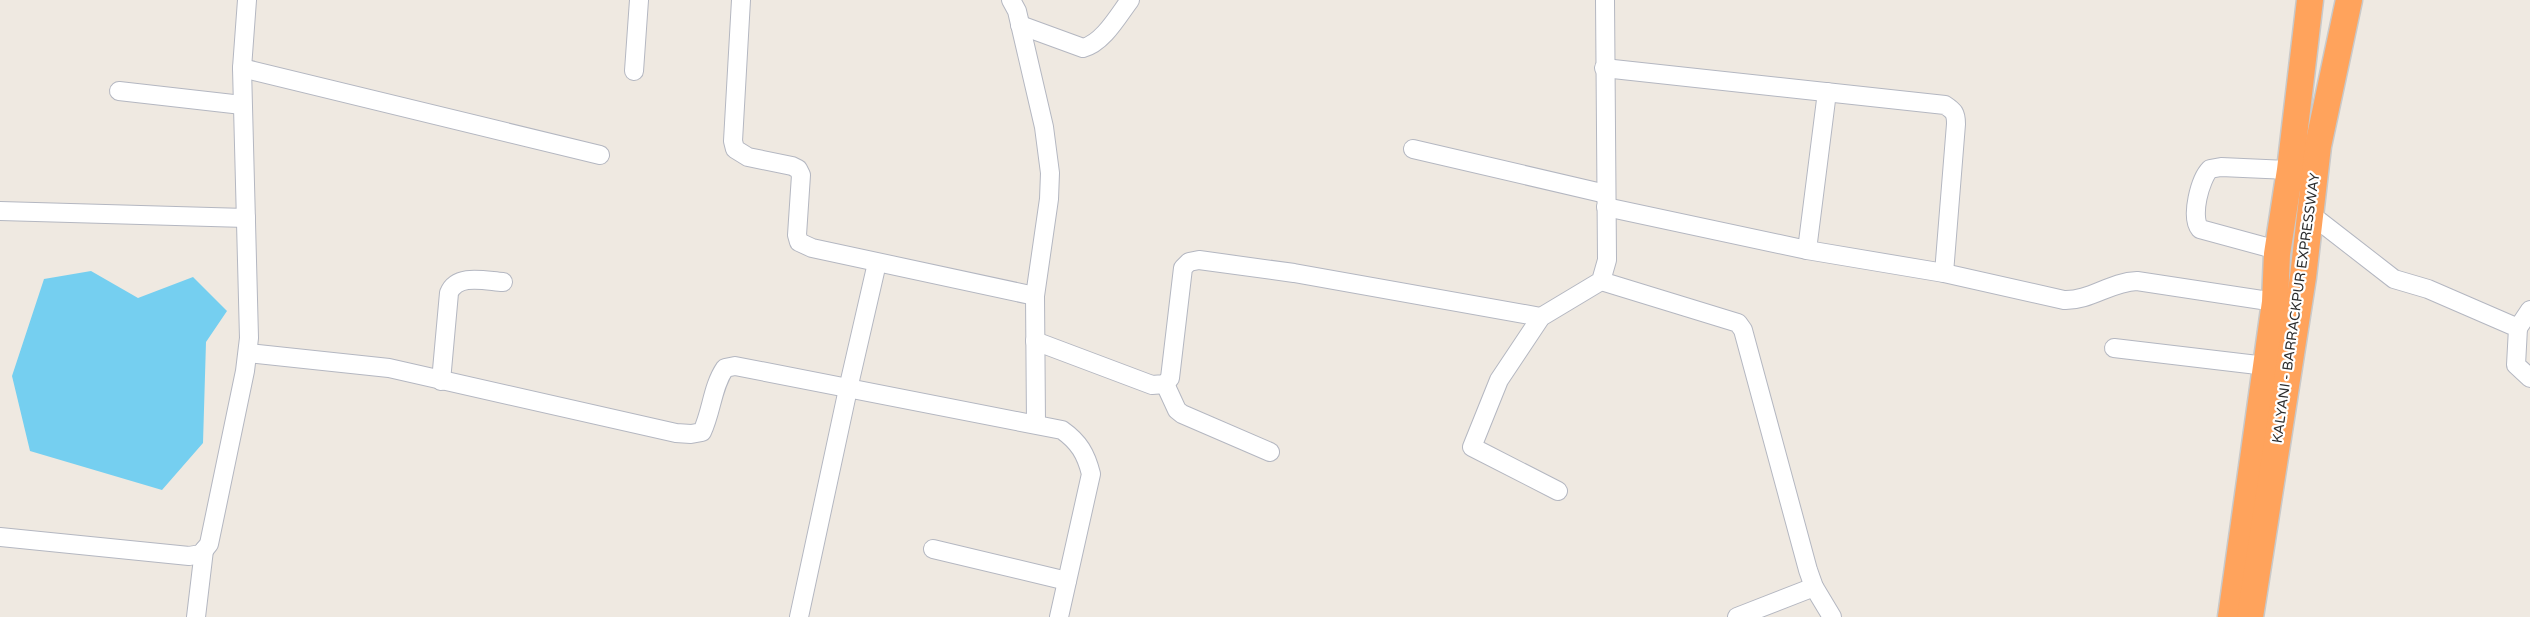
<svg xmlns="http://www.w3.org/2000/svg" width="2530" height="617" font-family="'Varela Round',sans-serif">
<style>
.water{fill:#75cff0}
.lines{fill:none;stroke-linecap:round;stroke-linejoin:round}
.minor-casing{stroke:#b4b7c1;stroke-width:20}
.highway-casing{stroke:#c9c9c9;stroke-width:29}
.minor{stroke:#fff;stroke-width:18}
.highway{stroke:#ffa35c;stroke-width:26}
.labels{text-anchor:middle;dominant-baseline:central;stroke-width:4.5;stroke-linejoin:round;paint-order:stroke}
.street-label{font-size:14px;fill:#2e2e2e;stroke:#fff}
</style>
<rect width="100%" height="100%" fill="#efe9e1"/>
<path class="water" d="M91 271 138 298 193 277 227 311 206 342 203 443 162 490 30 451 12 376 44 279Z"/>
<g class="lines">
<defs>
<g id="minor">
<path d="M741 0 733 141 735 149 748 157 792 166 798 169 801 175 797 235 799 242 812 248 1035 296"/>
<path d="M1011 0 1017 11 1044 127 1050 173 1049 199 1035 296 1036 424"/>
<path d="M1020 25 1083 48C1103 43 1118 16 1130 0"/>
<path d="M242 68 600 155"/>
<path d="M1604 68 1945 105C1954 111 1956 113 1956 124L1944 273"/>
<path d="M634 71 639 0"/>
<path d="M119 91 242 105"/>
<path d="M1413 149 1606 194"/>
<path d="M1606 207 1807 250 1944 273 2064 300C2090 301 2110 282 2137 281L2275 302"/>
<path d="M0 211 246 218"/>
<path d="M2309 213 2394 279 2428 289 2518 328 2516 365 2530 378"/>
<path d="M1807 250 1827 92"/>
<path d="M2277 250 2200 229C2190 217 2200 179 2210 169L2221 167 2290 170"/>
<path d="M1601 281 1738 323 1743 330 1808 570 1814 587 1832 617"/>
<path d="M2518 328 2530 310"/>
<path d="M1035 341 1152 385 1165 384 1170 378 1183 268 1189 262 1199 260 1294 273 1541 317"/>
<path d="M2114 348 2266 366"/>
<path d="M248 353 389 368 676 433 691 434 702 432C712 411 712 387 725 368L735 366 1062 430C1079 442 1086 454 1091 474L1059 617"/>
<path d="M441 381 449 293C457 273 486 281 503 282"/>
<path d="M1165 384 1177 410 1182 414 1270 452"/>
<path d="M1558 491 1472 447 1499 380 1541 317 1601 281 1607 260 1605 0"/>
<path d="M0 537 189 556 201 554 209 544 245 371 249 338 242 68 247 0"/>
<path d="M933 549 1067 581"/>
<path d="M196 617 204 550"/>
<path d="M799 617 848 389 877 263"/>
<path d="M1737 617 1814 587"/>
</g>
<g id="highway">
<path d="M2231 617 2275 302 2277 254 2290 170 2310 0"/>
<path d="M2250 617 2303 277 2318 146 2349 0"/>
</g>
</defs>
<use href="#minor" class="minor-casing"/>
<use href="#highway" class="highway-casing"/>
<use href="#minor" class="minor"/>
<use href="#highway" class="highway"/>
</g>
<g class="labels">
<g class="street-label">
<text transform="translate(2296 308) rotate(-82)">KALYANI - BARRACKPUR EXPRESSWAY</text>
</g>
</g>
</svg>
